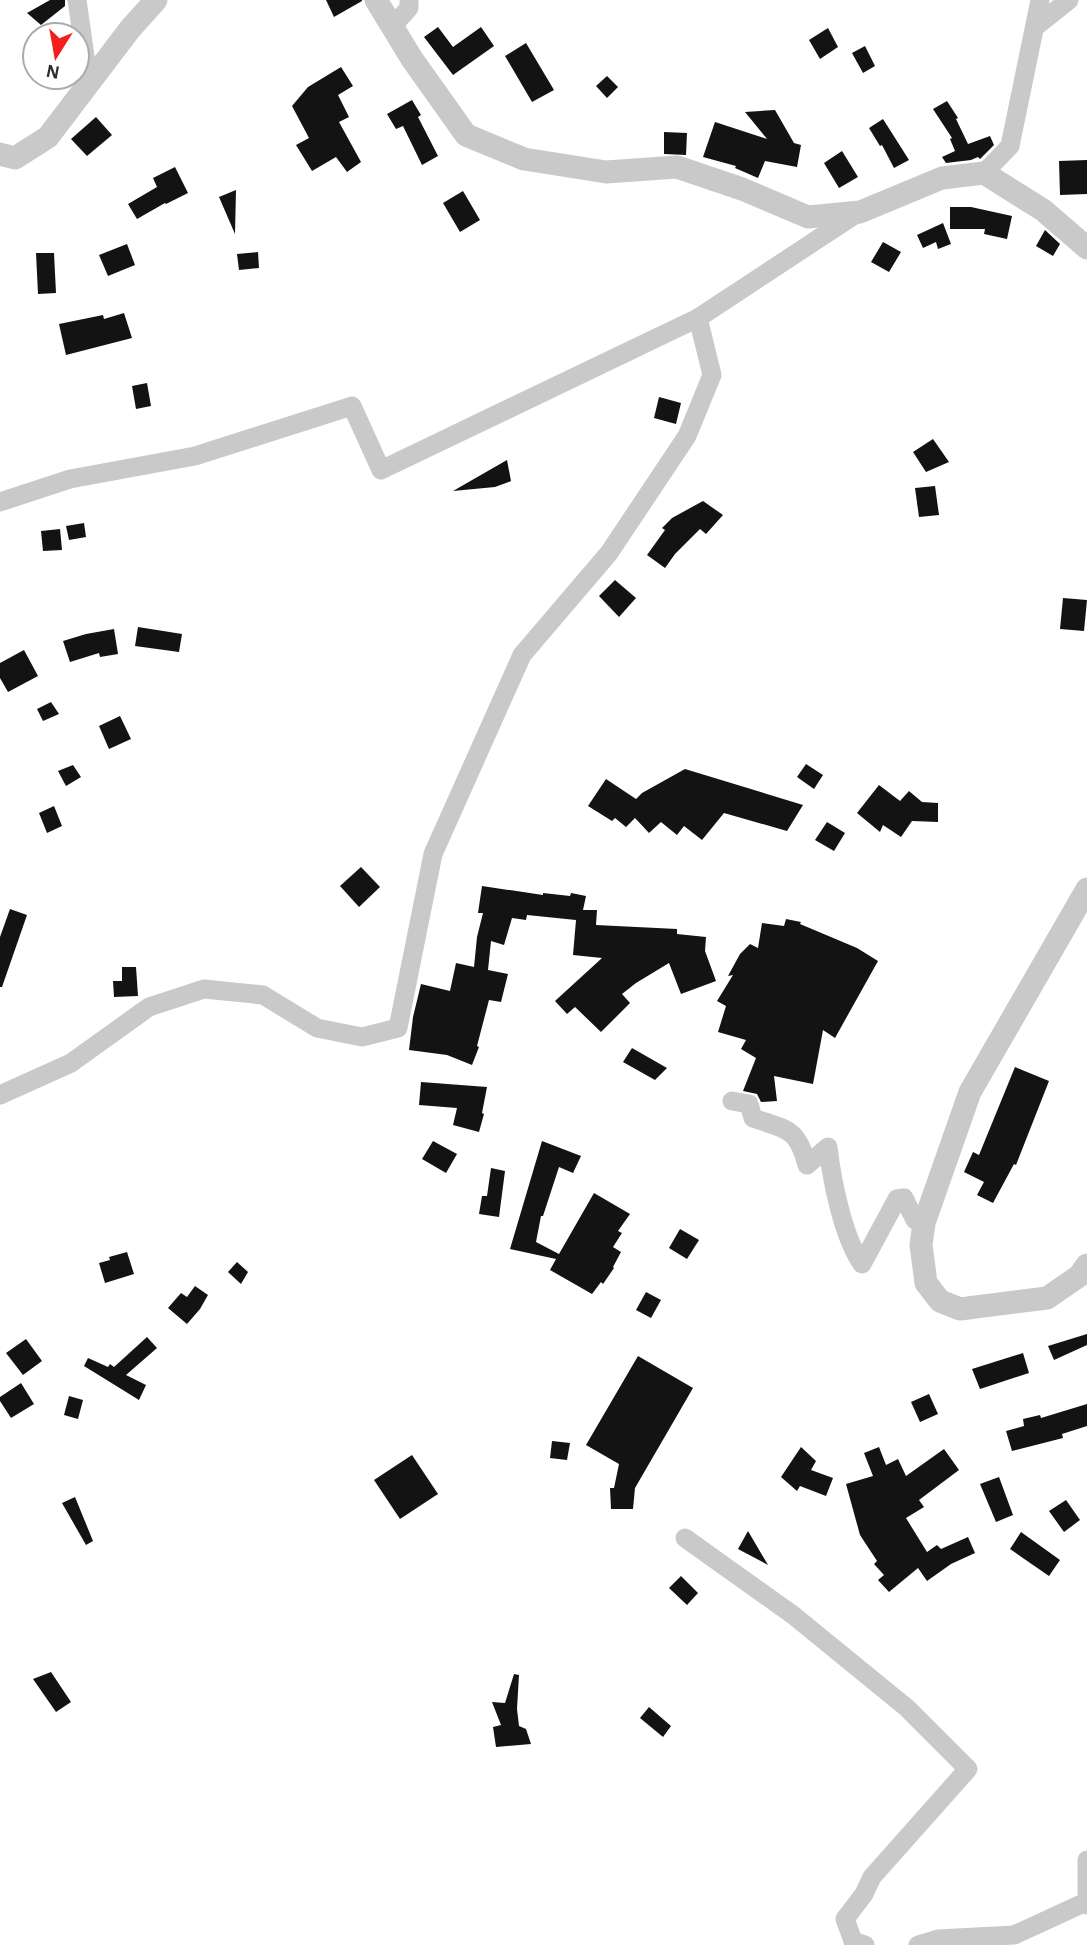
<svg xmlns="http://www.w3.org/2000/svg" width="1087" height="1945" font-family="'Alegreya Sans',sans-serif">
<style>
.building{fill:#131313}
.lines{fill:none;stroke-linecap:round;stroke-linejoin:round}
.minor{stroke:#c9c9c9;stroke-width:19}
.tertiary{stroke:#c9c9c9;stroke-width:23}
</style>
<rect width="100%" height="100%" fill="#fff"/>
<g class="building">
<path d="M50 0H65V6L41 25 27 13Z"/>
<path d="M326 0H362V1L334 17Z"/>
<path d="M438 27 453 47 481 27 494 46 453 75 424 37Z"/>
<path d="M828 28 838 47 820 59 809 40Z"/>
<path d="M526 43 554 90 532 102 505 56Z"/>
<path d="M865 46 875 66 863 73 852 53Z"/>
<path d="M341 67 353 86 338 95 349 117 339 122 361 162 347 172 336 157 312 171 296 145 309 138 292 106 308 87Z"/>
<path d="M607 76 618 87 607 98 596 86Z"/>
<path d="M412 100 421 115 418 117 438 156 422 165 403 126 396 129 387 114Z"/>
<path d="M947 101 958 118 956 119 968 144 990 136 994 145 980 159 978 157 971 160 946 163 942 157 955 151 950 139 952 138 933 109Z"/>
<path d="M775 110 794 143 801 145 797 167 765 161 758 178 735 168 736 166 703 157 715 122 767 139 745 112Z"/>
<path d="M96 117 112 135 87 156 71 139Z"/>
<path d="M883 119 909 160 894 168 882 145 880 146 869 128Z"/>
<path d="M664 132 687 133 686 155 664 154Z"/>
<path d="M842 151 858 177 839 188 824 163Z"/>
<path d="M1087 160V194L1060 195 1059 161Z"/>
<path d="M175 167 188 193 166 204 165 203 137 219 128 204 157 187 153 178Z"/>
<path d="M236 190 235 234 219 197Z"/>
<path d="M463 191 480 220 460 232 443 203Z"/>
<path d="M950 207H971L1012 216 1007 239 984 234 985 229H950Z"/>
<path d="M943 223 951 244 938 249 936 242 923 248 917 235Z"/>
<path d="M1045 230 1060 244 1053 256 1036 246Z"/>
<path d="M883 242 901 252 889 272 871 262Z"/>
<path d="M127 244 135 265 108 276 99 255Z"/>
<path d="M258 252 259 268 239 270 237 254Z"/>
<path d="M36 253H54L56 293 38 294Z"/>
<path d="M124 313 132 338 66 355 59 324 103 315 104 319Z"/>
<path d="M147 383 151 406 136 409 132 386Z"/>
<path d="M659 397 681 403 676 424 654 418Z"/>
<path d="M933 439 949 462 926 472 913 452Z"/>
<path d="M507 460 511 481 495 487 453 491Z"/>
<path d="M935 486 939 515 919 517 915 488Z"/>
<path d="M703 501 723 515 706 534 700 529 675 554 665 568 647 555 665 530 662 528 672 518Z"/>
<path d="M84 523 86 537 69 540 66 526Z"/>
<path d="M60 529 62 550 43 551 41 531Z"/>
<path d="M615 580 636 598 619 617 599 596Z"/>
<path d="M1063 598 1087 600 1084 631 1060 629Z"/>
<path d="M138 627 182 634 179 652 135 646Z"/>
<path d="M114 629 118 654 100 657 99 653 70 662 63 641 86 634Z"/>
<path d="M24 650 38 676 8 692 0 678V663Z"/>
<path d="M51 702 59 714 43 721 37 709Z"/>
<path d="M120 716 131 739 109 749 99 726Z"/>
<path d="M806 764 823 775 814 789 797 777Z"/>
<path d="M73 765 81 777 66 786 58 771Z"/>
<path d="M685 769 803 805 787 831 724 813 702 840 684 826 677 835 661 822 649 833 635 818 626 827 615 818 612 821 588 806 606 779 636 799 642 793Z"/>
<path d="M879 785 900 801 909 791 922 802 938 803V822L912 821 901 837 883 825 880 832 857 813Z"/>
<path d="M54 806 62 826 47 833 39 813Z"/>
<path d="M827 822 845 833 834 851 815 840Z"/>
<path d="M361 867 380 887 359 907 340 886Z"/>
<path d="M482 886 543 895V893L570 896 571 893 586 896 583 910H597L596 925 677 929V934L706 937 705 951 716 981 681 994 669 963 636 983 622 994 630 1003 601 1032 575 1007 567 1014 555 1001 602 958 573 955 576 920 527 915 526 920 512 918 504 945 491 941 488 970 508 974 501 1002 489 1000 477 1046 479 1047 472 1065 447 1055 409 1050 413 1017 421 984 450 991 456 963 474 967 477 937 483 913H478Z"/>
<path d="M10 909 27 915 2 987H0V937Z"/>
<path d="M786 919 801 922 800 924 857 948 878 961 835 1038 823 1030 813 1084 774 1076 777 1101 761 1102 757 1094 743 1091 756 1058 741 1049 746 1040 718 1032 726 1006 717 1001 733 975 728 976 740 954 750 944 758 948 762 923 784 926Z"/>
<path d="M122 967H136L138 996 114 997 113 981H122Z"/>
<path d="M632 1048 667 1068 655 1080 623 1062Z"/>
<path d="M1015 1067 1049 1081 1016 1165 1014 1164 993 1203 977 1195 984 1182 964 1172 973 1152 979 1155Z"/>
<path d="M421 1082 487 1087 482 1113 484 1114 479 1132 453 1125 457 1108 419 1105Z"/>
<path d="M433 1141 457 1154 446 1173 422 1159Z"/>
<path d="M542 1141 581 1156 573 1173 559 1167 543 1216H541L536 1242 559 1254 594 1193 630 1214 618 1231 622 1233 613 1247 621 1252 613 1267 614 1268 603 1284 601 1282 592 1294 550 1270 556 1259 510 1249Z"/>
<path d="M491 1168 505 1171 499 1217 479 1214 482 1196H487Z"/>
<path d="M680 1229 699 1240 687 1259 669 1248Z"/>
<path d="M127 1252 134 1274 105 1283 99 1263 110 1260 109 1257Z"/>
<path d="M237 1262 248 1272 241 1284 228 1272Z"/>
<path d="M195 1286 208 1295 200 1309 187 1324 168 1308 181 1293 187 1297Z"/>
<path d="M646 1292 661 1300 651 1318 636 1310Z"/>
<path d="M1087 1334V1345L1054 1360 1048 1346Z"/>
<path d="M147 1337 157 1348 126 1375 146 1385 139 1400 84 1366 88 1358 108 1367 110 1364 114 1367Z"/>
<path d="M26 1339 42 1361 23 1375 6 1353Z"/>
<path d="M1023 1353 1029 1373 980 1389 972 1369Z"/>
<path d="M638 1356 693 1388 635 1488 633 1509H611L610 1488H614L619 1464 586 1445Z"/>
<path d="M21 1383 34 1404 11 1418 0 1401V1397Z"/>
<path d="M929 1394 938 1414 920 1422 911 1402Z"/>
<path d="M69 1396 83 1400 78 1419 64 1415Z"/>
<path d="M1087 1404V1426L1062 1434 1063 1438 1012 1451 1006 1431 1024 1426 1023 1419 1040 1415 1041 1418Z"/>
<path d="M552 1441 570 1443 567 1460 550 1458Z"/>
<path d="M801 1447 816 1461 811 1470 833 1478 826 1496 800 1486 797 1491 781 1477Z"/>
<path d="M879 1447 886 1465 898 1459 906 1476 944 1449 959 1470 919 1500 924 1507 906 1518 927 1552 937 1545 941 1549 968 1537 975 1553 951 1564 927 1581 918 1568 889 1592 878 1580 884 1575 874 1564 877 1561 860 1535 846 1484 873 1476 864 1453Z"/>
<path d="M412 1455 438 1494 400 1519 374 1480Z"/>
<path d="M999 1477 1013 1515 996 1522 980 1484Z"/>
<path d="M75 1497 93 1541 86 1545 62 1503Z"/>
<path d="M1066 1500 1080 1520 1064 1532 1049 1511Z"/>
<path d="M748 1531 768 1565 738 1549Z"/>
<path d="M1021 1532 1060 1560 1049 1576 1010 1549Z"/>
<path d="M681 1576 698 1593 687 1605 669 1588Z"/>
<path d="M51 1672 71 1702 56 1712 33 1679Z"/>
<path d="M514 1674 519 1675 517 1709 519 1726 526 1729 531 1744 496 1747 493 1727 501 1725 492 1702 505 1703Z"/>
<path d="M649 1707 671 1726 663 1737 640 1718Z"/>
</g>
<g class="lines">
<g class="minor">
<path d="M77 0 89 84"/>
<path d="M392 27 409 8V0"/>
<path d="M1035 27 1069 0"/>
<path d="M984 173 1010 146 1040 0"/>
<path d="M0 502 70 479 195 456 352 406 381 470 698 318 859 212"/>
<path d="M0 1095 71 1063 149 1007 204 989 263 995 317 1028 362 1037 398 1028 433 854 522 655 609 553 687 436 712 375 698 318"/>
<path d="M732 1101 749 1104 753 1118C787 1130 797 1127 807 1165L828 1147C832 1181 843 1237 862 1264L897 1199 904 1198 915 1220 924 1223"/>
<path d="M685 1538 793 1615 907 1708 968 1769 872 1877 864 1894 845 1919 853 1941 865 1945"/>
<path d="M1087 1860V1905"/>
<path d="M918 1945 938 1939 1014 1935 1086 1902"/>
</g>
<g class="tertiary">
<path d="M376 0 412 59 466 135 524 159 606 172 677 167 742 189 808 217 860 212 942 178 984 173 1043 210 1087 248"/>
<path d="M0 154 15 158 48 137 130 29 156 0"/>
<path d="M1087 889 970 1092 924 1223 921 1245 926 1283 940 1301 960 1309 1047 1298 1079 1276 1087 1265"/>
</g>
</g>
<g transform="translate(56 56) rotate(191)"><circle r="33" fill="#ffffff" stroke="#ababab" stroke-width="2"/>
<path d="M0-5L12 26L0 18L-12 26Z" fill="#f41e1c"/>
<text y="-10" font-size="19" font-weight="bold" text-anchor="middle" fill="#2c2c2c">N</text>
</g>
</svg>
